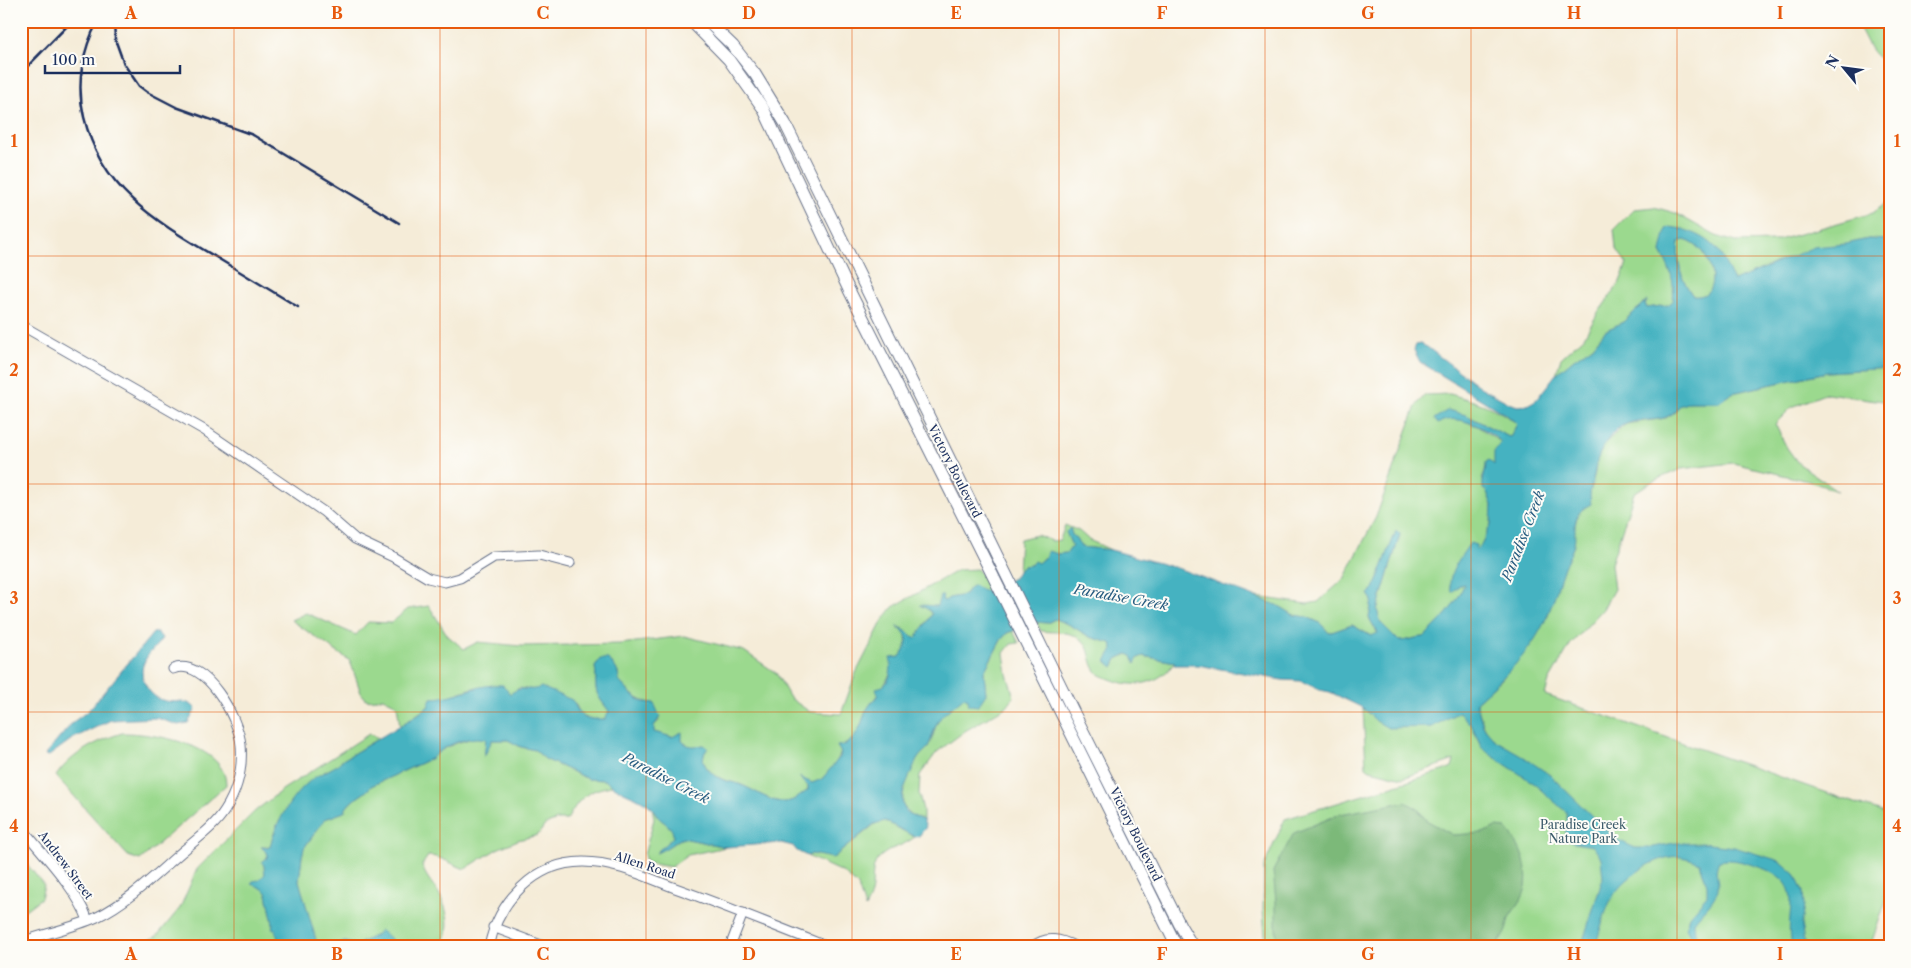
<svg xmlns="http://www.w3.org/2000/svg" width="1911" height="968" font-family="'Libre Caslon Text',serif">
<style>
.green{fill:#9bd98e;stroke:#5b8476}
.forest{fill:#7cb979;stroke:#4c746c}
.water{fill:#44b2c1;stroke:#307090;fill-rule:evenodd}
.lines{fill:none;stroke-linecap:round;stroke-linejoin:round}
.minor-casing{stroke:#677189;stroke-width:11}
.secondary-casing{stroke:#677189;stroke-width:13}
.minor{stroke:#fff;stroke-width:9}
.secondary{stroke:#fff;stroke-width:11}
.rail{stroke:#1b2f5e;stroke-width:2.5}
.grid{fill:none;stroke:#e8590c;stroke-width:1;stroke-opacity:0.55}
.labels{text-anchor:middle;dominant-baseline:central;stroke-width:4;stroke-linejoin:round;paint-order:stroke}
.street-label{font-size:12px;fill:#1b2f5e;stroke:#fdfcf7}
.park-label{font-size:12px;fill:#3b5a6a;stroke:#fdfcf7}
.water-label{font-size:14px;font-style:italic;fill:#295d81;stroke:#fdfcf7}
.neatline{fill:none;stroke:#e8590c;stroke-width:2}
.grid-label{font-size:16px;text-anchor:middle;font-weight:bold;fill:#e8590c}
</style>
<rect width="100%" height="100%" fill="#fdfcf7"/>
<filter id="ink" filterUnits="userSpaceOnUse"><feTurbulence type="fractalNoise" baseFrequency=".02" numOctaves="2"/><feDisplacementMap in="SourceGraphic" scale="10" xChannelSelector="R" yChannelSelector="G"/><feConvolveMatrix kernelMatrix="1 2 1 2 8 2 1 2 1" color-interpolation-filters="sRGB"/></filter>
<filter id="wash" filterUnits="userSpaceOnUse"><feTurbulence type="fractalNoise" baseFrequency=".0096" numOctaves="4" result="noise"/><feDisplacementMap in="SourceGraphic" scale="20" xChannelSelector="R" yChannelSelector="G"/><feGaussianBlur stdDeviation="1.12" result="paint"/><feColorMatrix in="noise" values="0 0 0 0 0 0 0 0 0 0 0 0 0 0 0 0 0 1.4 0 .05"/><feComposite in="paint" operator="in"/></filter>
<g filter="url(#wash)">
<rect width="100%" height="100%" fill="#f5ecd8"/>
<g class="green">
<path d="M1854 21H1890V61C1868 60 1867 34 1854 21Z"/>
<path d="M1890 200V240L1868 239 1777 262 1734 282 1717 250 1680 228 1663 247 1661 252C1671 270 1675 280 1674 301L1668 305 1647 308 1645 305 1647 301 1623 322 1605 331 1593 346 1574 359 1556 374 1561 358 1584 337 1598 313 1619 284 1627 264 1616 248 1614 229 1634 209 1654 207 1675 213 1716 236 1736 242 1775 241 1873 213Z"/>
<path d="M1684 240C1713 246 1725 301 1693 296 1681 279 1676 262 1679 241Z"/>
<path d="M1890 368V402L1827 393 1792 407 1775 424 1787 448 1798 463 1838 491 1808 481 1733 463 1681 469 1651 482 1634 493 1611 564 1614 589 1603 609 1570 645 1549 681 1545 695 1890 815V889L1870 947H1266L1263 910 1264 866 1285 819 1445 770 1452 767 1454 760 1403 778 1370 770 1366 767 1363 708 1376 721 1432 727 1459 712 1472 726 1482 748 1499 743C1484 735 1481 717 1476 702L1502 679 1548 615 1564 565 1573 548 1574 529 1577 517 1589 496 1595 472 1596 461 1606 442 1626 424 1666 418 1675 412 1679 406 1689 402H1719L1732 393 1827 372Z"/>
<path d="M1450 394C1474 401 1497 407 1517 424L1511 436 1509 437 1466 415 1442 420 1457 418 1477 426 1501 442 1494 465 1491 463 1486 469 1482 478 1492 505 1491 524 1480 547 1476 551 1470 543 1451 577 1460 585 1465 584C1458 604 1439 623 1424 637 1415 637 1408 641 1399 641L1381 623 1377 610 1400 535 1397 531 1374 589 1368 594 1372 600 1369 618 1378 634 1371 636 1352 625 1329 633 1320 623 1307 617 1294 615 1279 606 1249 596 1307 604 1318 602 1344 579 1376 517 1416 406 1425 395Z"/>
<path d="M1065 525 1079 531 1089 540 1111 550 1081 547 1076 538 1072 535 1070 528 1066 532 1072 546 1067 553 1052 554 1043 558 1038 563 1024 566 1018 571 1020 539 1037 535 1052 541 1060 540Z"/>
<path d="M977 569 993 588 984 591 969 588 965 595 949 598 946 601 942 600 937 606 929 610 932 614 916 638 907 634 903 628H898C906 632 907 638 907 646L900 657 892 661C892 680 878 692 868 708 859 724 862 736 842 746 841 759 826 781 812 783L801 778 808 786V790C800 796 792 803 781 802 766 799 755 791 742 785 737 783 731 782 727 781 713 776 695 762 707 748L704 745 692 747 672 737 654 732 653 726 659 721 654 703C638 702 630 693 619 681 619 671 615 666 608 659L595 667C597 675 595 680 596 688 597 697 604 704 609 711L605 719C590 720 583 721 576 705L536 690 519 688 510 695 476 687 443 698H431L428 707 400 726 397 705 383 698 367 700 361 693 350 661 291 620 306 613 356 635 368 622 391 623 408 609 429 606 448 636 464 649 478 642 521 646 620 644 684 636 744 651 776 673 790 698 810 712 841 714 856 673 883 620 893 607 958 570Z"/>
<path d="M1055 619 1070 625 1090 637 1111 643 1114 649 1113 667 1117 659 1127 654 1132 656 1135 663 1138 658 1143 656 1175 662C1159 685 1134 689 1110 679 1105 677 1099 675 1096 671 1089 662 1091 647 1082 640 1070 630 1055 633 1041 631L1036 622 1047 623Z"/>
<path d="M1013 631 1019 643 1011 644 1004 653 1007 674 1014 697 1006 707 965 731 937 752 920 775 919 794 923 810V820L913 816 903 806C901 790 910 772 918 758 922 753 927 749 930 743 935 733 934 727 940 718 946 710 957 704 964 696L968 699 986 694 984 672 1001 640 1007 633Z"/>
<path d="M122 733C153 733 226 744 226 785L140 860 128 856 56 776C72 753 97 741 122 733Z"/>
<path d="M369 734 379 738 341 761 336 767 325 771 277 824 270 846 261 847 268 854 264 865 265 874 259 880 267 894 273 924 281 947H132L157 936 180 908 197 869 254 812 282 790Z"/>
<path d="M477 737 486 739 485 754 492 740H508L521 747 535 750 545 759 588 779 605 780 612 786C587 790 579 798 567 820H557L545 825 538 835 518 840 497 849 465 869C453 865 441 856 428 856L422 865C425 876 432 883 438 892 448 909 453 930 440 947H394L391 939 376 935 357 945 345 942 332 945 331 947H318L299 881 302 856 304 848 325 819 344 812C351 797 362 798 371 786L432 758C443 746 462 741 477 737Z"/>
<path d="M652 807 657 816 672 829 673 833V837L657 852C668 849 673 842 683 838L726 847 688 855 671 867 647 863 644 855 654 819Z"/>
<path d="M880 821H885L915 837C904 846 888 848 878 859 870 868 874 883 871 894 870 899 867 904 865 908L858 886 844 873 807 856 812 854 833 858 875 824Z"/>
<path d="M21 857 44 885 41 898 21 913Z"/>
</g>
<path class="forest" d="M1405 802 1417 808 1426 820 1453 835 1483 833 1496 827 1506 828C1521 845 1533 874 1523 896 1520 904 1514 909 1510 916 1508 920 1508 923 1507 927 1505 935 1500 941 1495 947H1301L1296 938 1293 941 1283 944 1276 933V901L1273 871 1294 833 1340 814Z"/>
<g class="water">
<path d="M1670 227C1687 229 1706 236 1717 249 1724 258 1728 271 1734 281L1814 247 1846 244 1868 239 1890 240V368L1827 372 1732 393 1719 402H1689L1679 406C1667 426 1645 416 1626 424 1610 430 1597 454 1595 470 1593 483 1588 492 1591 504 1566 516 1580 533 1572 550 1570 556 1566 561 1564 567 1558 583 1555 599 1548 614 1533 651 1505 676 1476 702L1483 726 1495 740 1521 755 1550 775 1598 822 1618 840 1635 848H1649L1674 843H1701L1734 847 1780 861 1795 874 1803 892 1804 906 1801 924 1805 947H1791C1783 907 1810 883 1756 866 1743 862 1732 858 1719 861 1713 873 1719 878 1718 889 1715 901 1701 912 1694 922L1695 933 1707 942 1718 947C1699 947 1695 946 1686 928L1689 916 1707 895V885L1700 863C1691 859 1680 855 1670 857 1649 861 1624 879 1613 896 1605 909 1600 932 1595 947H1581L1603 878 1601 858 1593 846 1574 843 1566 836C1565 827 1569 820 1566 812L1532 782 1491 755 1482 748 1472 726 1459 712 1432 727 1388 728 1376 721 1363 708 1330 692 1320 690 1301 681 1282 680 1198 665H1174L1175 662 1143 656 1138 658 1135 664 1132 656 1127 654 1117 659 1113 667 1106 661 1113 649 1111 643 1090 637 1070 625 1055 619 1047 623 1036 622 1007 633 1001 640 984 672 986 694 978 706 969 705 968 699 964 697C957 704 947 710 941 717 933 727 933 738 927 749 924 752 921 754 919 757 915 762 913 769 910 775 900 797 895 811 923 820L926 827 919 836 915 837 885 821 874 824 833 858 812 854 807 856 797 851 793 846 781 843 726 847 683 838C673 842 667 849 656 853L673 837C674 828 666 824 660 819 656 815 654 809 650 806 636 795 617 792 605 780L588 779 545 759 535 750 521 747 508 740H492L484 757 486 739C469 735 444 745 432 758L371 786C362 798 351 797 344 812L325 819 304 848 302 856 299 881 318 947H281L275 929 272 928 273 924 267 894 263 889 251 883 253 881 259 880 265 874 264 866 262 862 267 858 268 854 261 847 268 848 270 846C278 820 290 797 311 780 321 772 333 770 341 761L411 719 428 707 431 698C456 698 477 683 503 685L510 694C522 684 529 693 541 687L572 700 580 714 585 718 591 719H605L609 711C604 704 597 697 596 688 595 680 597 675 595 667L600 659H608C615 666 619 671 619 681L632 695 643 702 654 703 660 717 654 726V732L672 737 682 732V741C689 748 695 746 704 745L708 748C695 762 712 776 726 781 731 782 737 783 741 785 755 790 766 800 781 802 792 803 800 796 808 790V786L799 777 812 783 822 779 840 757 841 753 837 746C856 746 861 724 866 711 869 705 874 700 878 695L876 688C879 687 882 687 884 685 891 681 892 664 890 658L900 657C909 644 911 635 896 626 904 628 908 634 916 638L932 614 929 610 920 605 937 606 940 596H943L942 600 945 601 949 598 965 595 969 588 974 585 984 591 1014 578 1018 571 1024 566 1031 565 1034 561 1038 563 1046 556 1048 551 1058 554 1067 553 1072 546 1066 532 1070 528 1072 535 1076 538 1081 547 1111 550 1177 568 1279 606 1294 615 1307 617 1320 623 1329 633 1352 625 1371 636 1378 633 1369 618 1372 600 1368 594 1374 589 1396 531 1400 534 1377 610 1381 623 1399 641C1408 641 1415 637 1424 637 1439 623 1458 604 1464 584L1460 585 1452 592C1444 577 1462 555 1470 543L1476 545V550L1480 547 1491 524 1492 505 1487 492 1483 489C1482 477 1486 473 1486 462L1489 460 1494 465V452L1501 442C1489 429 1454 411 1438 424L1434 419 1448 410 1466 415 1509 437 1511 436 1517 424 1508 416 1420 362 1414 350 1416 345 1420 344 1427 347 1480 387 1511 404 1518 406 1527 405 1536 400 1556 374 1574 359 1593 346 1605 331 1623 322 1647 301 1645 305 1647 308 1668 305 1673 301C1675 281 1670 268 1661 252L1666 229ZM1684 240C1713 246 1725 300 1693 296 1681 280 1676 261 1679 242Z"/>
<path d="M157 632 162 638C157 647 148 652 144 663 141 669 142 677 144 682 160 715 183 692 196 709L188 723 178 725 157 718 111 720 72 739 49 756 45 755 73 722 88 711 153 633Z"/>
<path d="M380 930 391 939 394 947H385L384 944 378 942 372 947H331L332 945 345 942 357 945 376 935Z"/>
</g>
</g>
<g filter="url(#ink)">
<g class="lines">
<defs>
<g id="minor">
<path d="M21 325 204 430 324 512 355 539 393 557 428 578 445 582 460 578 494 557 539 555 570 563"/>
<path d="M21 492 23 489"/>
<path d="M21 827C43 854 76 888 88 920"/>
<path d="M493 927 546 947"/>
<path d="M21 942C46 933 73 928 97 917 130 901 157 873 184 850 198 838 215 826 225 810 237 791 243 768 241 745 239 719 205 656 173 669"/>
<path d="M489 947C498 902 534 862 583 862 616 862 648 878 678 889 728 907 778 927 828 947"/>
<path d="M730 947 743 913"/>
<path d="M1032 947C1046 935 1061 939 1076 947"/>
</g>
<g id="secondary">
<path d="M691 21 729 60 763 108 849 290 990 570 1177 947"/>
<path d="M707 21 733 46 755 74 785 123 1078 721 1180 925 1193 947"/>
</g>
</defs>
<use href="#minor" class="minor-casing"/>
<use href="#secondary" class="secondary-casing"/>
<use href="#minor" class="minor"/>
<use href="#secondary" class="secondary"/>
<g class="rail">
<path d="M98 21C82 50 76 84 84 117 101 189 154 220 214 256 242 273 270 290 298 307"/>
<path d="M114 21 115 39 124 64 139 86 147 92 176 107 253 135 399 223"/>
<path d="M21 73 72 21"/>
</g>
</g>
</g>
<path class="grid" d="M234 21V947M440 21V947M646 21V947M852 21V947M1059 21V947M1265 21V947M1471 21V947M1677 21V947M21 256H1890M21 484H1890M21 712H1890"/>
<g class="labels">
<g class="street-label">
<text transform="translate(955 471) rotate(63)">Victory Boulevard</text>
<text transform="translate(1136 834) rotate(64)">Victory Boulevard</text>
<text transform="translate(66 865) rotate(53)">Andrew Street</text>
<text transform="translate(645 865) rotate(18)">Allen Road</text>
</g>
<g class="park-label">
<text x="1583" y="824">Paradise Creek<tspan x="1583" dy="14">Nature Park</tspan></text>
</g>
<g class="water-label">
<text transform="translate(1523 536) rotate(-69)">Paradise Creek</text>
<text transform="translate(1121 597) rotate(10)">Paradise Creek</text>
<text transform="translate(666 778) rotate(27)">Paradise Creek</text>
</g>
</g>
<rect width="1911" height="968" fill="none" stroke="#fdfcf7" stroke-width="55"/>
<g transform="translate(1844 68) rotate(299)" stroke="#fdfcf7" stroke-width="4" paint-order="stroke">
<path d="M0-4L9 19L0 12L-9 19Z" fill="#1b2f5e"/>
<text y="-8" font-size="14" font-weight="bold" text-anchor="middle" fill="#1b2f5e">N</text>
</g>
<path d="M45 65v8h135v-8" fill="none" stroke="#1b2f5e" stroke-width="2.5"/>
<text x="52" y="65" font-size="15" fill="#1b2f5e" stroke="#fdfcf7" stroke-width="4" paint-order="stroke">100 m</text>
<rect x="28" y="28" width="1856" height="912" class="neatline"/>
<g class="grid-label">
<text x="131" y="19">A</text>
<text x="337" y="19">B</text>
<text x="543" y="19">C</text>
<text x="749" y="19">D</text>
<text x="956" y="19">E</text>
<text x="1162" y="19">F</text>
<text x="1368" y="19">G</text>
<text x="1574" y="19">H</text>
<text x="1780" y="19">I</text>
<text x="14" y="147">1</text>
<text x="1897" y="147">1</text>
<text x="14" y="376">2</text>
<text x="1897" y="376">2</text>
<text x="14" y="604">3</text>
<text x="1897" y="604">3</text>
<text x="14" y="832">4</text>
<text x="1897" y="832">4</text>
<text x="131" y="960">A</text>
<text x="337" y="960">B</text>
<text x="543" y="960">C</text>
<text x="749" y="960">D</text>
<text x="956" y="960">E</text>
<text x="1162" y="960">F</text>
<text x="1368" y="960">G</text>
<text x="1574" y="960">H</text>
<text x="1780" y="960">I</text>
</g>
</svg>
